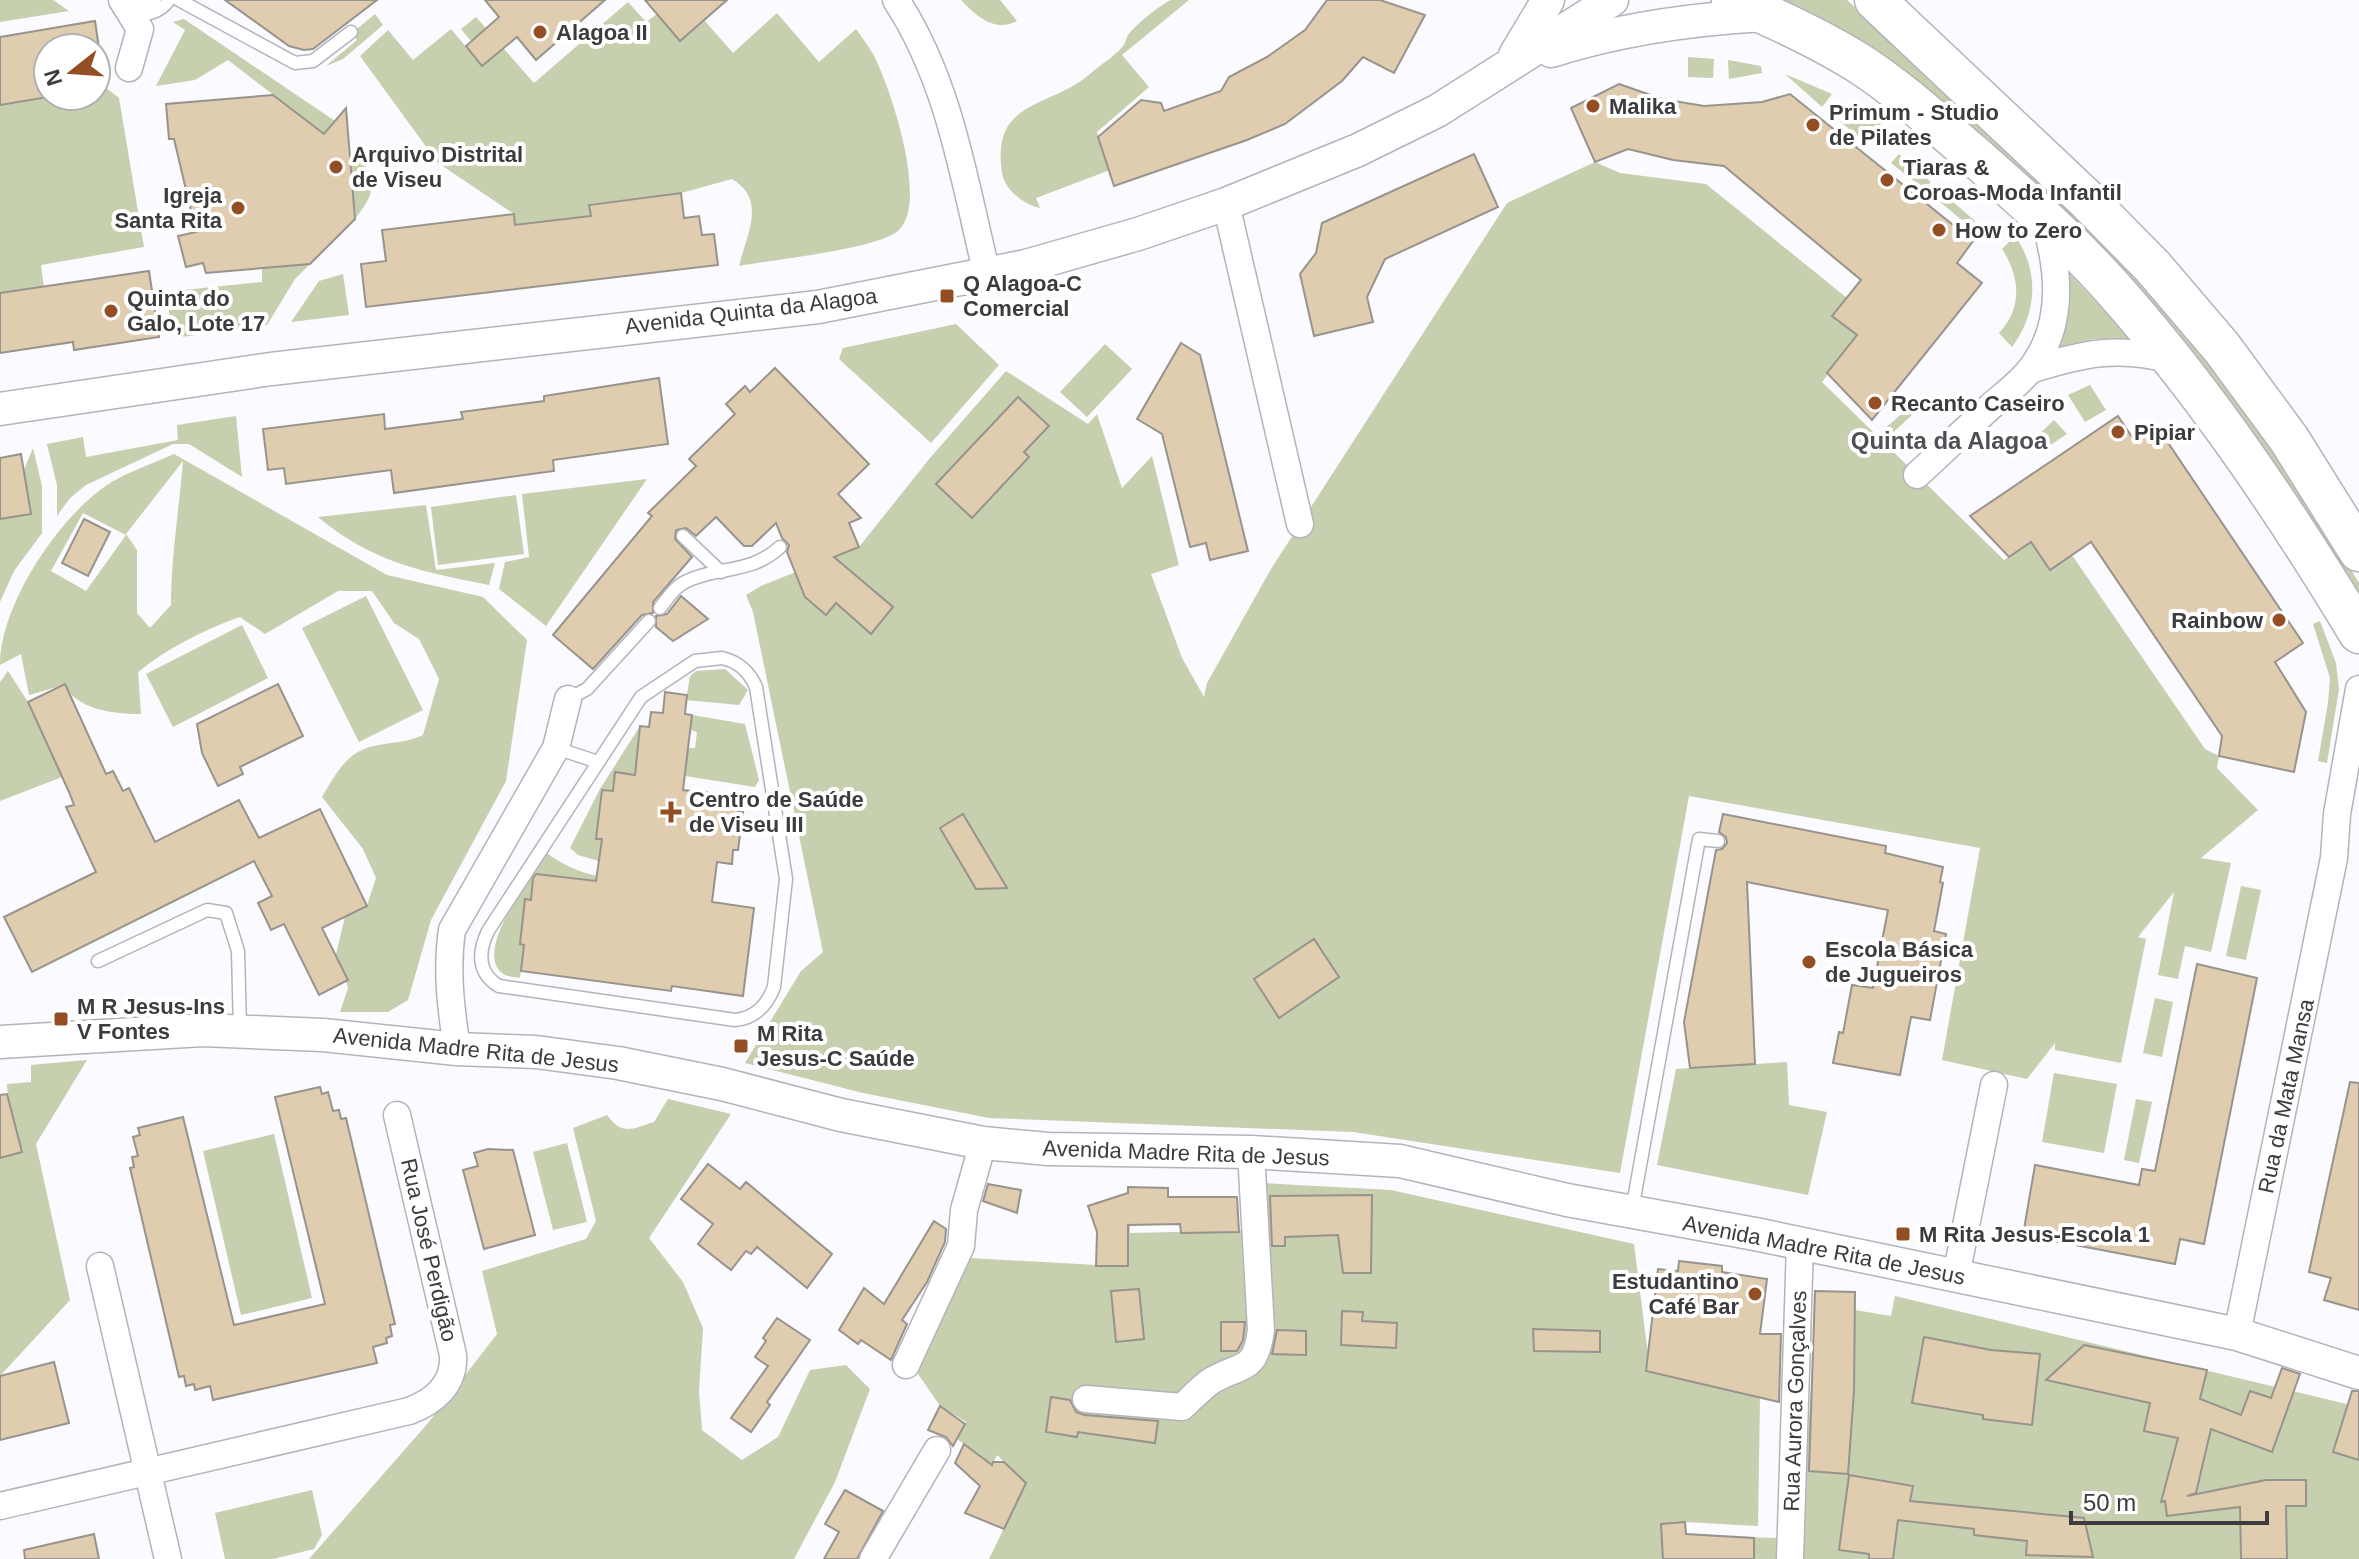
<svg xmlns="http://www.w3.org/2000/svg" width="2359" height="1559" font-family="Arial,sans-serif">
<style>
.green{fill:#c6cfae;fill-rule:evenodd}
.building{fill:#e0ccaf;stroke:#97938d;stroke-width:2}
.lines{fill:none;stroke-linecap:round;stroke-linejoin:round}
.service-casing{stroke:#b3b4bb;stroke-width:15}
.minor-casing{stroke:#b3b4bb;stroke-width:29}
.tertiary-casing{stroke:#b3b4bb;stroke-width:35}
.primary-casing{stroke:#b3b4bb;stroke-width:43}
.service{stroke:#fff;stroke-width:12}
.minor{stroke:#fff;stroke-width:26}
.tertiary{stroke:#fff;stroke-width:32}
.primary{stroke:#fff;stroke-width:40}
.poi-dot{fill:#934e23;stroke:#fff;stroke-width:3}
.labels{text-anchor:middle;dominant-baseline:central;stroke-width:8;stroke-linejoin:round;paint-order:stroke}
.poi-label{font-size:22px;font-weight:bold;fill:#3c3c3e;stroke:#fff;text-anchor:start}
.street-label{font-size:22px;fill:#3c3c3e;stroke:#fff}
.neighbourhood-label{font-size:24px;font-weight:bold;fill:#4f4f55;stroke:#fff}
</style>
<rect width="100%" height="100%" fill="#fafaff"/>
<g class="green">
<path d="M0 0H53L69 11 0 22Z"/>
<path d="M961 0H1000L1017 21C995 33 976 16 961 0Z"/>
<path d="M1171 0H1189L1122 55 1149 87 1097 132 1110 170 1036 198 1040 208C1024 204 1005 191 1002 173 991 98 1050 109 1090 74 1100 65 1115 56 1123 46 1126 42 1126 39 1128 35 1135 25 1160 5 1171 0Z"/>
<path d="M1774 0H1847L2074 207 2169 310 2305 492 2359 583V607L2239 418Z"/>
<path d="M628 2 646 22 657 14 680 41 704 20 733 53 777 13 819 62 856 29C862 37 868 46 873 54 890 86 929 201 899 230 880 249 770 260 739 266 747 233 767 200 732 179L681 193 590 204 591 216 549 221 551 244 518 249 514 214 438 163 360 56 388 30 413 60 451 29 482 66 494 55 477 36 471 41 461 29 476 17 534 83Z"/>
<path d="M375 14 383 25 343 59 326 66 357 40 352 33Z"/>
<path d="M184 19 335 121 324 134 228 60 195 80 156 86 185 30 173 22Z"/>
<path d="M1688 57 1714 59 1713 78 1688 77Z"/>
<path d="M1728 60 1761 66 1762 73 1729 79Z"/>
<path d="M1785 74 1832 94 1822 107Z"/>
<path d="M106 88 119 98 144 247 41 265 44 287 0 293V105L55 96H96V89Z"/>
<path d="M1854 105 1881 124 1866 143 1841 122Z"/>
<path d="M350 154C360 158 364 162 368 172 377 191 367 203 355 219Z"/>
<path d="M1899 154 1931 182 1924 189 1891 163Z"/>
<path d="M1595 162 1620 173 1706 184 1847 298 1833 316 1857 335 1822 382 2004 560 2031 542 2050 569 2072 555 2205 749 2219 756 2217 768 2258 810 2201 858 2231 863 2211 952 2185 946 2178 979 2158 975 2174 892 2138 937 2146 939 2121 1063 2055 1050V1043L2027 1079 1942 1060 1980 848 1689 796 1620 1173 1353 1132 989 1118 863 1093 745 1063 801 971 823 952 753 612 746 595 761 586 859 547 930 458 1006 371 1088 424 1097 414 1122 488 1152 456 1179 565 1151 574 1182 658 1204 697 1207 683 1271 569 1507 203Z"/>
<path d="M1944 194 1975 221 1970 227 1939 201Z"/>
<path d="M2015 236C2040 271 2037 314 2012 347L1999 333C2023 308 2020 276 2002 249Z"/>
<path d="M310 264 295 279 267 325 174 338 165 292 262 282V268Z"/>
<path d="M2068 272 2131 339H2094L2055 349 2068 304Z"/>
<path d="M343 274 349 315 291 322 319 281Z"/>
<path d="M956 324 999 365 931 443 839 359 843 348Z"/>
<path d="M1105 344 1132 369 1087 417 1060 392Z"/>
<path d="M2090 385 2106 410 2085 422 2068 395Z"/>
<path d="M1907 409 1912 415 1886 439 1881 432Z"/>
<path d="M236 416 242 477 189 444H173L86 485 70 498 57 516V485L47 444 83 437 86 457 178 440 177 425Z"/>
<path d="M2054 420 2067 434 2040 452 2032 441Z"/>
<path d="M33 448 42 486V533L14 571 0 602V519L31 514 24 470Z"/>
<path d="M174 454 387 575 483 597 527 640 506 781 431 920 408 1000 388 1012H340L348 988 344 972 336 954 345 917 367 905 376 878 363 849 322 797C336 774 346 752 374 746 391 742 407 743 423 735L439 679 419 639 394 623 372 591H338L265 634 240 617C203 630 168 648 138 672L141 714C114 714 78 710 64 685L29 695 21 654 0 665C0 605 58 518 107 485 127 472 152 464 174 454ZM183 461C179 510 171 557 171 605L150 628 137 613V550L126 534ZM83 513 126 535 86 591 51 571Z"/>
<path d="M647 479 546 626 499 589 505 562 529 557 522 494Z"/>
<path d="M516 495 524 554 438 565 431 507Z"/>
<path d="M426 505 436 570 495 563 489 585C423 572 371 562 318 517Z"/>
<path d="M366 596 423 710 359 742 302 628Z"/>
<path d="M2320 621 2336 663 2339 689 2327 763 2318 761 2328 703 2330 678 2313 624Z"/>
<path d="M242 625 268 678 173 727 146 674Z"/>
<path d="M725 669 748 690 739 705 686 700 690 676 696 671Z"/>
<path d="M8 671 28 702 62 777 0 801V682Z"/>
<path d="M692 715 745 724 759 780 755 787 685 776 688 748H695L697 732 691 730Z"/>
<path d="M640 726 638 747 645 748 642 775 615 772 613 791H602L596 838 602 839 601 850 612 865 578 855 570 848 600 789Z"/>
<path d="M547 853C572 872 595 877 626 880L607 883 534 874 531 900H525L520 944 524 945 520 978C515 977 506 977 502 973 473 949 533 876 547 853Z"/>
<path d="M2241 886 2261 890 2246 960 2226 956Z"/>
<path d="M2155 998 2173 1002 2162 1057 2143 1053Z"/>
<path d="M87 1060 36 1144 70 1300 0 1376V1158L22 1152 8 1097 7 1084 31 1082V1065Z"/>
<path d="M1787 1062 1789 1105 1827 1112 1808 1195 1657 1165 1676 1069Z"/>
<path d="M2054 1073 2117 1084 2104 1153 2042 1142Z"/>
<path d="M668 1099 731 1114 649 1238 683 1282 703 1328 699 1391 702 1430 742 1460 778 1437 810 1370 846 1365 870 1389 835 1482 794 1559H309L428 1423 497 1334 482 1271 586 1239 596 1221 573 1128 607 1115C622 1136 632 1129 654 1122Z"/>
<path d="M2136 1099 2152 1102 2139 1163 2124 1160Z"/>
<path d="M274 1134 312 1298 241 1315 203 1151Z"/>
<path d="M567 1143 587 1222 553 1230 533 1152Z"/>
<path d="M1261 1183 1391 1190 1634 1244 1648 1354 1646 1372 1760 1397 1758 1526 1685 1522 1661 1524 1663 1559H989L1026 1483 997 1455 992 1465 957 1439 966 1422 940 1406 912 1365 933 1321 970 1258 1096 1265 1097 1232 1130 1221V1233L1261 1230Z"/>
<path d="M1895 1296 2359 1407V1559H1800L1811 1388 1854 1390 1855 1310 1891 1316Z"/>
<path d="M312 1490 322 1535 314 1549 273 1559H225L215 1513Z"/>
<path d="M1713 1536 1779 1538 1778 1559H1712Z"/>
</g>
<g class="building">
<path d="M225 0H377L313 49 304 50 289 46Z"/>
<path d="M485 0H605L536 60 517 37 482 66 466 46 499 17Z"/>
<path d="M645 0H727L680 41Z"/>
<path d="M1327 0H1380L1425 15 1394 73 1363 57 1342 81 1285 124 1247 140 1114 186 1098 137 1141 100 1161 103 1164 111 1221 91 1229 77 1267 57 1305 30Z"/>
<path d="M95 21 99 48H48V97L0 105V37Z"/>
<path d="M1619 84 1662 99 1704 106 1762 102 1790 94 1973 241 1957 263 1982 283 1872 420 1827 373 1857 335 1832 316 1861 280 1724 166 1673 160 1628 149 1595 162 1571 108Z"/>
<path d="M273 95 324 134 346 108 355 219 310 264 206 273 203 263 186 267 178 236 196 232 174 139H169L166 104Z"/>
<path d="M1474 154 1498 207 1385 259 1367 297 1373 322 1314 336 1300 274 1316 253 1322 223Z"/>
<path d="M681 193 684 218 699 216 702 235 714 234 718 265 366 307 361 264 386 261 382 230 514 214 515 225 591 216 589 205Z"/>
<path d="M149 271 159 337 74 350 73 342 0 353V293Z"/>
<path d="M1181 343 1200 355 1248 551 1210 560 1206 543 1190 547 1162 434 1137 419Z"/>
<path d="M775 368 869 464 838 494 861 518 849 523 859 547 834 557 893 607 871 634 836 603 826 615 805 597 787 552 789 545 782 538 776 523 752 546H744L716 517 696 536 686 528 676 530 675 539 692 557 653 602V613L642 615 593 669 553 635 652 516 648 513 696 466 689 459 735 414 726 404 745 386 750 392Z"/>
<path d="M659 378 668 444 553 460 554 471 394 493 391 470 286 484 284 468 268 470 263 429 384 414 385 429 463 419 461 412 544 401V396Z"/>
<path d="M1018 397 1049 426 1024 452 1029 457 972 518 936 484Z"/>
<path d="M2118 416 2134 440 2156 425 2303 643 2275 662 2306 712 2294 772 2219 756 2222 736 2091 542 2050 570 2031 542 2009 557 1970 516Z"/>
<path d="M21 454 31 514 0 519V458Z"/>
<path d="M84 519 110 532 88 576 62 563Z"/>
<path d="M681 596 708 619 673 641 656 627V616L667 614Z"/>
<path d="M65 684 106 774 113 771 123 791 129 788 155 842 239 800 259 838 320 809 367 906 322 928 348 980 319 995 284 924 271 930 258 903 272 896 254 861 32 972 4 917 96 872 66 807 74 805 69 792 28 702Z"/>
<path d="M278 684 303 736 240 767 243 774 218 786 202 753 197 724Z"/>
<path d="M665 692 687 695 685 714 692 715 683 790 740 796 738 812H743L738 850H733L732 864 717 862 712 902 754 908 743 996 672 986 671 991 521 971 524 945 520 944 525 899 531 900 533 878 536 874 596 881 602 839H596L602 790 613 791 615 772 635 775 640 726 649 727 651 712 663 713Z"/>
<path d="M963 814 1007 888 976 889 940 828Z"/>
<path d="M1723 814 1886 846 1885 853 1943 867 1940 882 1943 883 1934 931 1946 934 1930 1020 1911 1017 1900 1075 1833 1063 1839 1032 1843 1033 1852 985 1873 988 1888 910 1747 882 1755 1064 1690 1068 1684 1022 1716 850 1722 849 1727 843 1726 837 1719 832Z"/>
<path d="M1314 939 1339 977 1279 1018 1254 979Z"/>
<path d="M2197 964 2257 978 2204 1244 2180 1239 2175 1264 2023 1235 2035 1165 2139 1185 2142 1169 2155 1171Z"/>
<path d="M2350 1082 2359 1083V1310L2324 1300 2331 1278 2309 1272Z"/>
<path d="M320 1087 322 1094 328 1092 333 1111 339 1110 341 1119 346 1118 395 1324 390 1325 392 1336 386 1338 387 1343 373 1347 377 1363 213 1400 210 1386 195 1390 194 1384 186 1386 184 1376 179 1377 130 1168 134 1167 132 1157 138 1156 133 1137 140 1135 138 1128 183 1117 234 1325 325 1304 275 1097Z"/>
<path d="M7 1094 22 1152 0 1158V1095Z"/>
<path d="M488 1149 513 1150 535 1235 484 1249 463 1170 478 1166 474 1153Z"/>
<path d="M708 1164 740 1189 746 1182 832 1254 807 1288 757 1247 751 1254 746 1251 731 1270 698 1244 713 1224 681 1199Z"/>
<path d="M988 1184 1021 1190 1017 1213 983 1201Z"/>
<path d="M1128 1187 1168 1188V1197H1237L1239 1232 1181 1233 1180 1224 1128 1225V1266H1096L1097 1232 1088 1206 1128 1193Z"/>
<path d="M1372 1195 1371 1273H1343L1338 1235 1285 1237V1246H1272L1270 1196Z"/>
<path d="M934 1221 946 1229 945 1242 927 1282 902 1320 907 1324 891 1360 861 1340 858 1344 839 1330 864 1288 884 1304Z"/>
<path d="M1679 1261 1722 1266V1272L1767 1279 1760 1334H1781L1779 1402 1646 1371 1658 1269 1678 1271Z"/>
<path d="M1139 1289 1144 1339 1116 1342 1111 1291Z"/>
<path d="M1815 1291 1855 1292 1854 1391 1848 1474 1809 1471Z"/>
<path d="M1342 1311 1363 1312 1362 1321 1397 1323 1396 1348 1341 1345Z"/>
<path d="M777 1318 810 1340 767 1402 770 1405 751 1432 731 1418 768 1366 755 1357 766 1341 763 1338Z"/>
<path d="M1221 1322H1245L1243 1340 1237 1351H1221Z"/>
<path d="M1533 1329 1600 1331V1352L1534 1351Z"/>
<path d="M1277 1330 1306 1331V1355L1272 1354Z"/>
<path d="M1924 1337 1991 1350 2040 1354 2032 1425 1983 1419V1415L1912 1403Z"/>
<path d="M2084 1345 2207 1370 2200 1399 2241 1415 2250 1391 2271 1398 2282 1368 2300 1374 2272 1452 2211 1429 2196 1493 2187 1496 2266 1480H2306V1506H2286L2287 1559H2241L2240 1507 2167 1516 2165 1501 2161 1502 2178 1438 2144 1431 2150 1403 2046 1380Z"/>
<path d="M54 1362 69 1423 0 1440V1376Z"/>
<path d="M2352 1391H2359V1460L2333 1452Z"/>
<path d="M1051 1397 1070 1400 1076 1412 1084 1415 1158 1421 1155 1443 1078 1432 1077 1437 1046 1432Z"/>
<path d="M940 1406 965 1424 953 1446 946 1437 928 1430Z"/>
<path d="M964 1444 992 1465 993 1462H1004L1026 1483 1004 1529 965 1513 980 1486 955 1463Z"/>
<path d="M1849 1475 1913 1486 1910 1501 2084 1518 2093 1557 2026 1555 2027 1541 1974 1535V1529L1898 1520 1893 1559H1869V1554L1839 1550Z"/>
<path d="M845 1490 883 1511 857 1559H824L839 1532 825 1524Z"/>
<path d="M1685 1522 1686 1534 1754 1538V1559H1663L1661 1524Z"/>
<path d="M94 1534 99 1559H25L24 1550Z"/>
</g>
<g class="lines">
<defs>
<g id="service">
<path d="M179 0 295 63 313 61 351 32"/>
<path d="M126 1 140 5 154 0"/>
<path d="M132 11C147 17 160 12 169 0"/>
<path d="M683 536 721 572"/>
<path d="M660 608C668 598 675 586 687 581 719 566 751 574 780 547"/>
<path d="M722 658C739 662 749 671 756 687L786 879 774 987C767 1005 756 1018 735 1020L499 986C477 973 478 952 488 931L641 697 695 661Z"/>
<path d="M568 699 587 689 649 621"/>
<path d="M556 748 598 762"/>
<path d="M98 961 207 910 226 913 238 951 240 1029"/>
<path d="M1632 1210 1699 839 1718 841"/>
</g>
<g id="minor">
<path d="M122 0 140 29 129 68"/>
<path d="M896 0C950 82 964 181 987 274"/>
<path d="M1226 204 1300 524"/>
<path d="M2030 370C2081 354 2118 345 2171 360"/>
<path d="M1917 475C1941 453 1965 430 1989 408 2002 396 2019 384 2030 370 2064 327 2060 272 2045 223"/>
<path d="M457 1049C451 1009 446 970 452 930L556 748 568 699"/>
<path d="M100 1266 168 1559"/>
<path d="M1956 1276 1994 1085"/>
<path d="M2237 1334 2334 858 2337 814 2359 689"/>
<path d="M906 1365 961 1246 964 1210 983 1143"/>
<path d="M1086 1399 1182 1407C1191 1399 1201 1388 1211 1381 1243 1362 1255 1374 1261 1330L1251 1152"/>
<path d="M0 1506 409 1411C434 1402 455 1384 453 1355L397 1115"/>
<path d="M873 1559 937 1450"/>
<path d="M1790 1559 1800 1244"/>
</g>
<g id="tertiary">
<path d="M1551 51C1620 29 1692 19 1764 15"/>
<path d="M1515 55 1548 0"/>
<path d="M0 409 271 369 818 307 1026 266 1138 234 1226 204 1358 150 1437 111 1612 0"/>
<path d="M0 1042 203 1030 323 1035 457 1049 536 1052 618 1063 722 1084 841 1115 983 1143 1048 1149 1251 1152 1400 1161 1567 1200 1755 1234 2237 1334 2359 1373"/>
</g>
<g id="primary">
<path d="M1732 0C1775 18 1818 38 1857 62 1898 88 1935 122 1971 153 2021 197 2072 242 2116 292 2208 396 2287 514 2359 633"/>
<path d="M1875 0 2087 200 2153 267 2222 348 2289 439 2359 551"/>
</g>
</defs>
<use href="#service" class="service-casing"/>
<use href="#minor" class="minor-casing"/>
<use href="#tertiary" class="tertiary-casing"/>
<use href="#primary" class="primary-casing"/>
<use href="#service" class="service"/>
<use href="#minor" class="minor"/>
<use href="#tertiary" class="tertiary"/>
<use href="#primary" class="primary"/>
</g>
<g class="poi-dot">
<circle cx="540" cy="32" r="8"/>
<circle cx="1593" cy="106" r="8"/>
<circle cx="1813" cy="125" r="8"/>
<circle cx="336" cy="167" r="8"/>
<circle cx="1887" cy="180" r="8"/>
<circle cx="238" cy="208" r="8"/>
<circle cx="1939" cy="230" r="8"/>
<rect x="939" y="288" width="16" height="16" rx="4"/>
<circle cx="111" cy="311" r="8"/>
<circle cx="1875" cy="403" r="8"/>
<circle cx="2118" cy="432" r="8"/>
<circle cx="2279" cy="620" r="8"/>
<path d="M667 800h8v8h8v8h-8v8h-8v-8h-8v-8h8z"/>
<circle cx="1809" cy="962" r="8"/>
<rect x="53" y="1011" width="16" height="16" rx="4"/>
<rect x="733" y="1038" width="16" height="16" rx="4"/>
<rect x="1895" y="1226" width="16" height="16" rx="4"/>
<circle cx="1755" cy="1294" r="8"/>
</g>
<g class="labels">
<g class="poi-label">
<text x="556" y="32">Alagoa II</text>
<text x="1609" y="106">Malika</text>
<text x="1829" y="112">Primum - Studio<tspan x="1829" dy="25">de Pilates</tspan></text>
<text x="352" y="154">Arquivo Distrital<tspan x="352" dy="25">de Viseu</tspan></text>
<text x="1903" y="167">Tiaras &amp;<tspan x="1903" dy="25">Coroas-Moda Infantil</tspan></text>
<text x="222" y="195" text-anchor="end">Igreja<tspan x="222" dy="25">Santa Rita</tspan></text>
<text x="1955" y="230">How to Zero</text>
<text x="963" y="283">Q Alagoa-C<tspan x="963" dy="25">Comercial</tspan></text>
<text x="127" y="298">Quinta do<tspan x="127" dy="25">Galo, Lote 17</tspan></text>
<text x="1891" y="403">Recanto Caseiro</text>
<text x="2134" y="432">Pipiar</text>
<text x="2263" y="620" text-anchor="end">Rainbow</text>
<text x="689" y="799">Centro de Saúde<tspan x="689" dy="25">de Viseu III</tspan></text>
<text x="1825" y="949">Escola Básica<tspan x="1825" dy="25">de Jugueiros</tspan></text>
<text x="77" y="1006">M R Jesus-Ins<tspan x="77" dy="25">V Fontes</tspan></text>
<text x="757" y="1033">M Rita<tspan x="757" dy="25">Jesus-C Saúde</tspan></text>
<text x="1919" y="1234">M Rita Jesus-Escola 1</text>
<text x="1739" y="1281" text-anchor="end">Estudantino<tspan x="1739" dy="25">Café Bar</tspan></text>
</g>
<g class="street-label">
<text transform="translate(751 311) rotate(-7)">Avenida Quinta da Alagoa</text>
<text transform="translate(476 1050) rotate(6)">Avenida Madre Rita de Jesus</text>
<text transform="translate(2286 1096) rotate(-78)">Rua da Mata Mansa</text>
<text transform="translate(1186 1153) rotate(2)">Avenida Madre Rita de Jesus</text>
<text transform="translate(429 1250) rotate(77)">Rua José Perdigão</text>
<text transform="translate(1824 1250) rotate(11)">Avenida Madre Rita de Jesus</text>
<text transform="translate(1795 1401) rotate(-88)">Rua Aurora Gonçalves</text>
</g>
<g class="neighbourhood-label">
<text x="1949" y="440">Quinta da Alagoa</text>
</g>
</g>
<g transform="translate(72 72) rotate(253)"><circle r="38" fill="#ffffff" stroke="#b1b1b2" stroke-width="2"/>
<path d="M0-6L14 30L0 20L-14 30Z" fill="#934e23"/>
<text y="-12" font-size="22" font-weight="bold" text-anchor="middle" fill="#3c3c3e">N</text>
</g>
<path d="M2071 1511v12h196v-12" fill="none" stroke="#3c3c3e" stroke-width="4"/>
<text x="2083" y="1511" font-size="24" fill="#3c3c3e" stroke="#ffffff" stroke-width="6" paint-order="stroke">50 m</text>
</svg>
